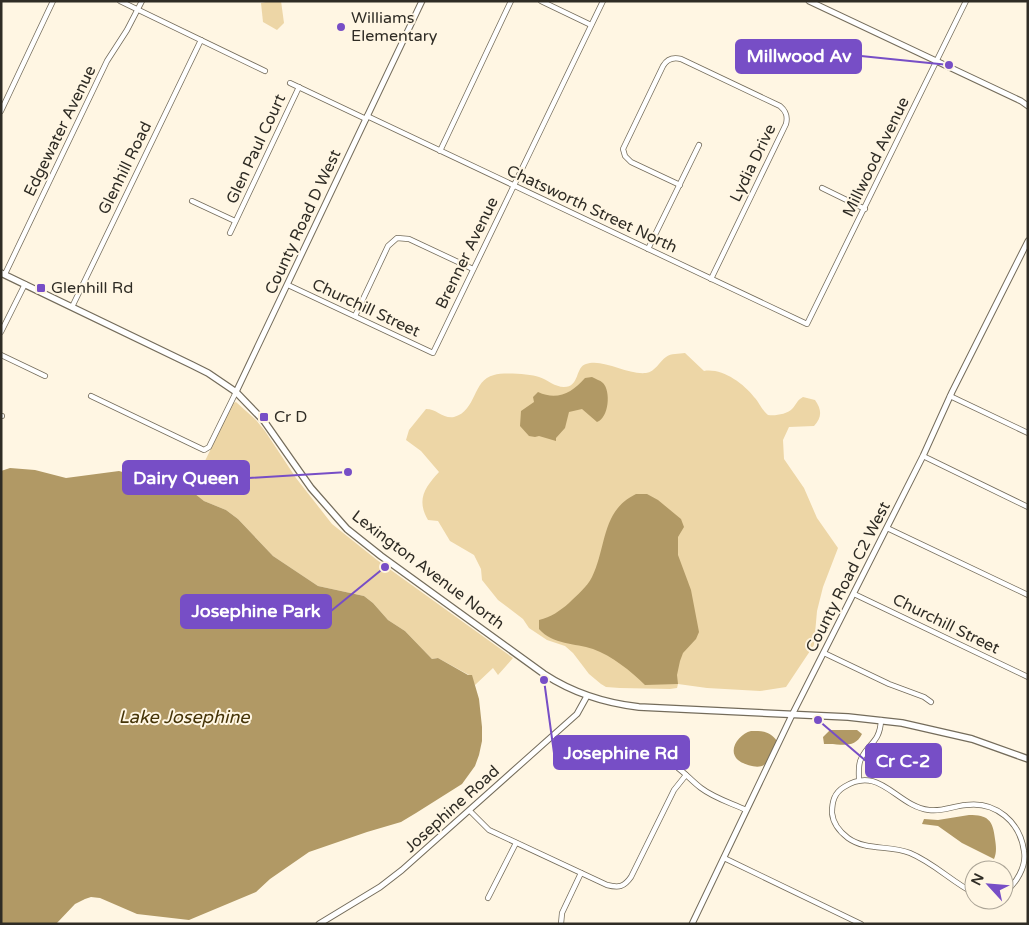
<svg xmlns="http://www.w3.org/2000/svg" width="1029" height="925" font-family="'Varela Round',sans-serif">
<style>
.green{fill:#edd6a6}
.water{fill:#b19965}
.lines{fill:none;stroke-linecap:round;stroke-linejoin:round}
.minor-casing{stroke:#746c5b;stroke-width:6}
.tertiary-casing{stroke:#746c5b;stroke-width:7}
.secondary-casing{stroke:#746c5b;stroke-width:8}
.minor{stroke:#fff;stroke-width:4.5}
.tertiary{stroke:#fff;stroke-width:5}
.secondary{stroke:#fff;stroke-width:5.5}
.poi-dot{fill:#774ec6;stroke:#fff6e3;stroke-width:2}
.labels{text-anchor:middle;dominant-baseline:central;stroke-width:4;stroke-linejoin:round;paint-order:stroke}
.poi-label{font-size:16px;fill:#2f2c25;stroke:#fff6e3;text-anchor:start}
.street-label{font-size:16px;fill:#2f2c25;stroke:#fff6e3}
.water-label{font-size:18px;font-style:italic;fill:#453408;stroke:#fff6e3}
.leader{fill:none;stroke:#774ec6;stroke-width:2}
.callout-dot{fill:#774ec6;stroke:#fff6e3;stroke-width:2}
.callout{fill:#774ec6;stroke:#774ec6;stroke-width:2}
.callout-label{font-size:18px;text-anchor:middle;font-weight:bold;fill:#fff}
</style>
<rect width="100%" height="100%" fill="#fff6e3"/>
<g class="green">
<path d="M271 1H281L284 23 277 30 263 22 261 3Z"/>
<path d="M685 353 704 371C722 368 743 383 754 397 760 403 760 408 768 415 776 416 787 414 792 409 797 404 796 401 803 397L815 400C822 410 822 417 814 426L789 427 783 440 784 459 804 488 817 518 838 548 823 587 817 611 814 645 786 687 760 691 707 688 678 684 677 688 670 689 620 688 606 687 601 684 589 674 573 653 565 646 547 640 529 628 523 619 498 600 482 580 481 569 474 555 450 541 438 521 428 520C416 500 425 487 439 472L421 451 406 440 409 430 426 409C437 409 443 419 454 417 477 411 472 380 494 375 503 372 530 374 539 377 548 380 555 387 564 387 580 387 575 367 586 364 603 358 627 375 646 373 655 372 660 361 666 357 671 353 679 354 685 353Z"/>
<path d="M236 402 256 420 265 431 296 478 332 524 377 560 513 658 498 675 493 668 475 685 469 675 438 658 432 659 405 631 388 620 373 603 364 596 318 586 273 556 238 519 226 510 204 501 190 492 233 403Z"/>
</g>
<g class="water">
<path d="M592 377C595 379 600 380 603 383 611 391 609 418 597 422L582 409 569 412 565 428 556 438V441L539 436 535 437 529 436 520 426 521 411 534 402 533 397 538 392C557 401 572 393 585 378Z"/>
<path d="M10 468 35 470 66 478 119 471 144 478 157 483 179 488 195 494 204 501 226 510 238 519 273 556 318 586 364 596 373 603 388 620 405 631 432 659 438 658 468 675H472L479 699 482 727V741L479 755 475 766 462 784 416 813 401 822 367 832 309 852 270 879 256 892 189 920 137 914 100 898 91 897 85 899 75 904 56 924H1V471Z"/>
<path d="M636 494H647L658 500 681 519 684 527 678 537V555L691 590 699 632 696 639 683 653 680 661 677 675 678 684 645 685C631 671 612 656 593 649 575 643 553 645 539 629V620C551 617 560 611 569 603 577 595 587 587 592 577 607 546 601 511 636 494Z"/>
<path d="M830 730H857L862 734C854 750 840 743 826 744H824L823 737Z"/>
<path d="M751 731C763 731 770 731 777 741 774 749 771 760 764 765 758 769 744 765 738 760 727 750 739 734 751 731Z"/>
<path d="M969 815C988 815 993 820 995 839 996 846 997 852 994 859L962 843 938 826 922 824 924 819 938 820Z"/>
</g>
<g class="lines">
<defs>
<g id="minor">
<path d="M120 1 265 71"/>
<path d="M541 1 591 25"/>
<path d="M290 83 366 119"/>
<path d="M1 111 53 1"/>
<path d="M367 116 807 324 966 1"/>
<path d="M440 151 511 1"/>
<path d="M680 185 631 162 625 156 623 149 663 66C667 59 673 57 681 59L780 106C786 111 788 116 786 124L711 279"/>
<path d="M822 188 865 209"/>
<path d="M192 201 235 221"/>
<path d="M230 233 299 87"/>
<path d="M648 249 699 145"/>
<path d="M5 274 107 61 127 30 142 1"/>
<path d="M288 285 433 353 603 1"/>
<path d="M72 307 201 40"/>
<path d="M355 316 388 246 397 238 409 239 473 269"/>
<path d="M1 332 25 284"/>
<path d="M1 355 45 376"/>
<path d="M91 396 204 450 209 447 236 392"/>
<path d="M950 396 1028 433"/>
<path d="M1 416H2"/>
<path d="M923 456 1028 507"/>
<path d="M887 528 1028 595"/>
<path d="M854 594 1028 677"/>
<path d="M824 653 889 684 924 697 931 702"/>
<path d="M608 764C632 758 657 750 678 768 686 774 693 782 701 788 714 798 731 803 746 810"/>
<path d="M859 779C859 773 858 764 861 759 868 743 880 743 881 720"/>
<path d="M470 811 489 830 607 885C619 888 624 887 631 877L674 790 686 775"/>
<path d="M724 858 861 924"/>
<path d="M974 893C952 882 934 863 910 853 890 845 866 851 848 838 840 832 833 823 832 813 832 802 834 793 844 787 880 764 896 806 929 810 942 812 953 806 966 805 996 801 1020 822 1024 851 1027 866 1016 884 1004 893"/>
<path d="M488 898 516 843"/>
<path d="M561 924 562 913 581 873"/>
</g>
<g id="tertiary">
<path d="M809 1 1021 101 1028 106"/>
<path d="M236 392 422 1"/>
<path d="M319 924 380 887 402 870 577 714 587 696"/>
<path d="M692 924 792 715 923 456 952 392 1028 241"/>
</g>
<path id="secondary" d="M1 273 192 365 208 373 236 392 264 421 311 488 347 529 381 556 544 674C573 693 604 703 639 707L848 717 902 723 972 739 1028 759"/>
</defs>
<use href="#minor" class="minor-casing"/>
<use href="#tertiary" class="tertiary-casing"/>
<use href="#secondary" class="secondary-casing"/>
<use href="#minor" class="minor"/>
<use href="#tertiary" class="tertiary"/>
<use href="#secondary" class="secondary"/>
</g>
<g class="poi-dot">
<circle cx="341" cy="27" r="5"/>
<rect x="36" y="283" width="10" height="10" rx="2.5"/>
<rect x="259" y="412" width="10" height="10" rx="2.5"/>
</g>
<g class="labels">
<g class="poi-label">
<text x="351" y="18">Williams<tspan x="351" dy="18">Elementary</tspan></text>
<text x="51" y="288">Glenhill Rd</text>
<text x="274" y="417">Cr D</text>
</g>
<g class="street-label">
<text transform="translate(60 131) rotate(-64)">Edgewater Avenue</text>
<text transform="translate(256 149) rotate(-65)">Glen Paul Court</text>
<text transform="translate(876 157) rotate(-64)">Millwood Avenue</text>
<text transform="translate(753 163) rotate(-64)">Lydia Drive</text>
<text transform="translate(125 168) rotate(-64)">Glenhill Road</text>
<text transform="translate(592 209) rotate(25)">Chatsworth Street North</text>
<text transform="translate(303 222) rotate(-65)">County Road D West</text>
<text transform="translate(467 253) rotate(-64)">Brenner Avenue</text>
<text transform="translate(366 308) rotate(25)">Churchill Street</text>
<text transform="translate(428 570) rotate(37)">Lexington Avenue North</text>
<text transform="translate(848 577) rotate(-63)">County Road C2 West</text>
<text transform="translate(946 624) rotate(26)">Churchill Street</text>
<text transform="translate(452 809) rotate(-42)">Josephine Road</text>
</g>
<g class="water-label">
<text x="184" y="717">Lake Josephine</text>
</g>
</g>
<path class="leader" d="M949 65L861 56M348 472L249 478M385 567L331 611M544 680L554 753M818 720L866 761"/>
<g class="callout-dot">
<circle cx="949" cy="65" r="5"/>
<circle cx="348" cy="472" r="5"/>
<circle cx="385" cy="567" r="5"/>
<circle cx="544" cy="680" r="5"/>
<circle cx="818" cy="720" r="5"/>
</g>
<g class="callout">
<rect x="736" y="40" width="125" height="33" rx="5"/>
<rect x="123" y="461" width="126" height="33" rx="5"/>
<rect x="181" y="595" width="150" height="33" rx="5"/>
<rect x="554" y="736" width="135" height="33" rx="5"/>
<rect x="866" y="744" width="75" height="33" rx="5"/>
</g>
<g class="callout-label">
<text x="799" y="62">Millwood Av</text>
<text x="186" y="484">Dairy Queen</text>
<text x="256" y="617">Josephine Park</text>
<text x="621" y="759">Josephine Rd</text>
<text x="903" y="767">Cr C-2</text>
</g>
<rect width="1029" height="925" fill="none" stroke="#2f2c25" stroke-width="5"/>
<g transform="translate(989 885) rotate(296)"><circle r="24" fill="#fff6e3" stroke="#aca597"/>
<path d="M0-4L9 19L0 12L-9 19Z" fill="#774ec6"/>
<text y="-8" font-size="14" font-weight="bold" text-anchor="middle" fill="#2f2c25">N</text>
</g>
</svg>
